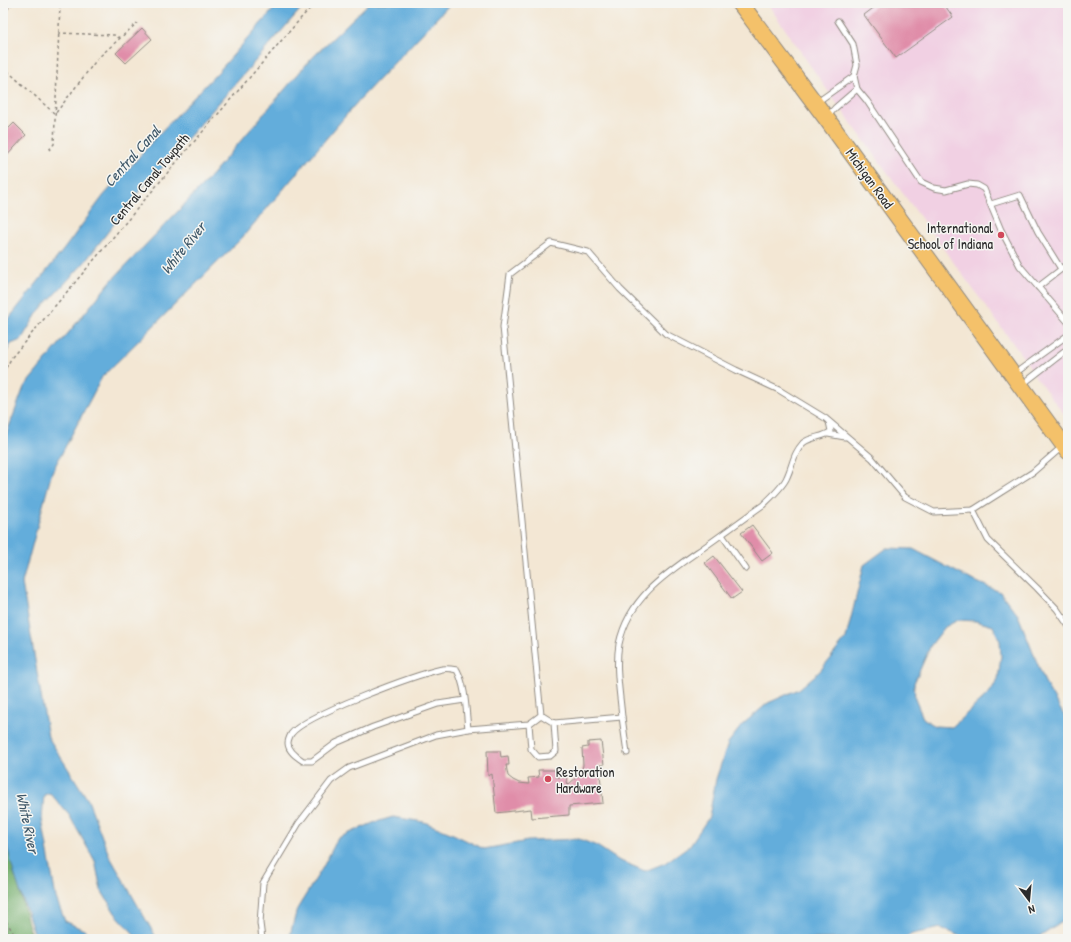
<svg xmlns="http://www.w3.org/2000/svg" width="1071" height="942" font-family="'Patrick Hand',sans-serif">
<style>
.built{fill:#f1d0e3}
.forest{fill:#74af6d;stroke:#506d4c}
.water{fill:#63addb;stroke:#476c83;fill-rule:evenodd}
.building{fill:#e08da9}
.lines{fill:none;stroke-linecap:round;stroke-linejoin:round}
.lane-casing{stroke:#8f8980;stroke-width:7}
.primary-casing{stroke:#8f8980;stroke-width:18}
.path{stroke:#8f8980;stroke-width:1.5;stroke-dasharray:3 3;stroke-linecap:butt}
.lane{stroke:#fff;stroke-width:5}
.primary{stroke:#f4c16a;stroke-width:16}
.poi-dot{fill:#d1495b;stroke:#f6f6f2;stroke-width:1.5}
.labels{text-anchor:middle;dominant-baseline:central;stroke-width:3;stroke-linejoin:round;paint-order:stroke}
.street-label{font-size:14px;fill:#2b2b2b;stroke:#f6f6f2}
.poi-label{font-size:14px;fill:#2b2b2b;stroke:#f6f6f2;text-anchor:end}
.water-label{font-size:15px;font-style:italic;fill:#3f5869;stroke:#f6f6f2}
</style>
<rect width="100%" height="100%" fill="#f6f6f2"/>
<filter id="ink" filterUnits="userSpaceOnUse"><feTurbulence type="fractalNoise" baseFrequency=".025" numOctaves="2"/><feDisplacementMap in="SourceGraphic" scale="8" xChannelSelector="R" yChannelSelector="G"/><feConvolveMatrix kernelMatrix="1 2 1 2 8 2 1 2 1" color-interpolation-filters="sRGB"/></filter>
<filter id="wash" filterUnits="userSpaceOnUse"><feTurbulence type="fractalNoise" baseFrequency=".012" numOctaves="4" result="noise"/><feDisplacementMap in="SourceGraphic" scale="16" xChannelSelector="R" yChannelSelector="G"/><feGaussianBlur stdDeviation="0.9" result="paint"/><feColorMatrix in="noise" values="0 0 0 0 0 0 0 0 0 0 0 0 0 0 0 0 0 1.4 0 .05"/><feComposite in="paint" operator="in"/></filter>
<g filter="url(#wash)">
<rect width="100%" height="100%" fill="#f3e7d4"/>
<path class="built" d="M767 3H1068V419L1034 375 1028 364 830 94Z"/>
<path class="forest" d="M3 826 32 939H3Z"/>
<g class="water">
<path d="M279 3H306L154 177 144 185 84 263 38 312 21 340 11 344 3 358V326L64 249 104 195 132 165 156 137 219 71Z"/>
<path d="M369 3H451L359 100 241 239 102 377 52 472 22 583 48 737 88 800 109 855 157 939H136L133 933 115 913 101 890 95 861 69 815 50 793 44 795 42 819 56 898 65 921 86 931 94 939H36L13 870 3 830V443L24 387 111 281 202 186 310 60Z"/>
<path d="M887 548 913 549 970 579 1000 592 1018 615 1046 685 1068 722V918L1041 936 1032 939H967L941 928 912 934 903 939H289L297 909 323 867 338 838 373 823 393 817 424 822 453 834 484 849 528 841 579 839 597 846 618 860 645 871 665 863 690 845 709 817 716 779 728 743 743 724 768 703 799 689 820 671 846 638 864 565ZM958 620 976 621 993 626 1000 641 1001 656 998 679 990 692 952 727 935 726 923 718 915 699 914 683 931 645 945 627Z"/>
</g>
<g id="blocks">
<g class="building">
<path d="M880 3H943L953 17 896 58 864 15Z"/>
<path d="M142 28 152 39 126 63 116 53Z"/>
<path d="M14 123 26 135 3 160V134Z"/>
<path d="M752 525 773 553 762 561 741 533Z"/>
<path d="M714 556 742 592 732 599 705 563Z"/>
<path d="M601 741 604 765H599L603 803 569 806V815L532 818 531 809 496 813 492 774 488 776 487 751H500L501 757 508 756 509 765H506L508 776 513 780 519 783 529 784 528 778 539 777 538 770H556V777H566L568 785 581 773 583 765 582 748 588 747V742Z"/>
</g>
</g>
</g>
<g filter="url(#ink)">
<use href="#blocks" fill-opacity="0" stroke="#8f8980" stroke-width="1"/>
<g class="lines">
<defs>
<g id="lane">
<path d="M838 21 853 44 857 65 854 76 857 89"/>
<path d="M816 103 854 76"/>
<path d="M827 117 835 108 857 89 867 101 921 182 934 188 946 190 968 184 977 185 984 189 1001 230 1020 266 1068 322"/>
<path d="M991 204 1020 195 1038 232 1061 269"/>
<path d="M1038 287 1068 264"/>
<path d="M1014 374 1068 335"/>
<path d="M1023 384 1068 349"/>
<path d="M828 434 845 437"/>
<path d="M973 510 988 540 1037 588 1057 609 1068 625"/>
<path d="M722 535 746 569"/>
<path d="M465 700 438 704 373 727 336 743 312 761H303C297 757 288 751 288 743 288 741 290 736 291 734 305 715 415 675 442 669 446 668 452 669 457 670 466 687 466 710 468 729"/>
<path d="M541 715 554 723 622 717C620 693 615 668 619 644 629 597 667 573 703 548 723 534 743 519 763 505 771 497 783 487 787 477 793 464 793 454 803 443 811 436 824 438 831 431L829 422"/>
<path d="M622 717 627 753"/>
<path d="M529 724 531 749 538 757 550 756 556 751 554 723"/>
<path d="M262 939 260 923 263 883 299 823 331 781 349 768 436 735 468 729 529 724 541 715 503 327 510 274 551 243 588 252 620 289 666 334 736 370 779 390 825 418 872 458 905 497 934 512 973 510 1033 472 1063 446"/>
</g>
<path id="primary" d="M740 3 826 118 1068 451"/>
</defs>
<use href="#lane" class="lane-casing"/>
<use href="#primary" class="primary-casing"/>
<g class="path">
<path d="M3 14 13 3"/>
<path d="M58 33 114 35 120 38"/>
<path d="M3 67 55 114 98 58 137 23"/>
<path d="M49 150 54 144 60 5 57 3"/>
<path d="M3 373 12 357 180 158 301 18 315 3"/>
<path d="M3 916 17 939"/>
</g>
<use href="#lane" class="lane"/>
<use href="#primary" class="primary"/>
</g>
</g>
<g class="poi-dot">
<circle cx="1001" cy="235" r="4"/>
<circle cx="548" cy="779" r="4"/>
</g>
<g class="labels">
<g class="street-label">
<text transform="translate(870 178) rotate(54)">Michigan Road</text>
<text transform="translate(149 179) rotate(-50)">Central Canal Towpath</text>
</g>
<g class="poi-label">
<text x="993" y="227">International<tspan x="993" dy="16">School of Indiana</tspan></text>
<text x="556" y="771" text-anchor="start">Restoration<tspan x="556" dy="16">Hardware</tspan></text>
</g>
<g class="water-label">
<text transform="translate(132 156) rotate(-48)">Central Canal</text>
<text transform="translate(183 248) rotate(-51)">White River</text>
<text transform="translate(28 823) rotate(78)">White River</text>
</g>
</g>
<rect width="1071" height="942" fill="none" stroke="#f6f6f2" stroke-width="16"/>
<g transform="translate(1029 900) rotate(164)" stroke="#f6f6f2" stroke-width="3" paint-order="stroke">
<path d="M0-3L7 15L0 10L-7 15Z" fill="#2b2b2b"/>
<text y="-6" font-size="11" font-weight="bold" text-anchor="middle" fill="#2b2b2b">N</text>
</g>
</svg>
